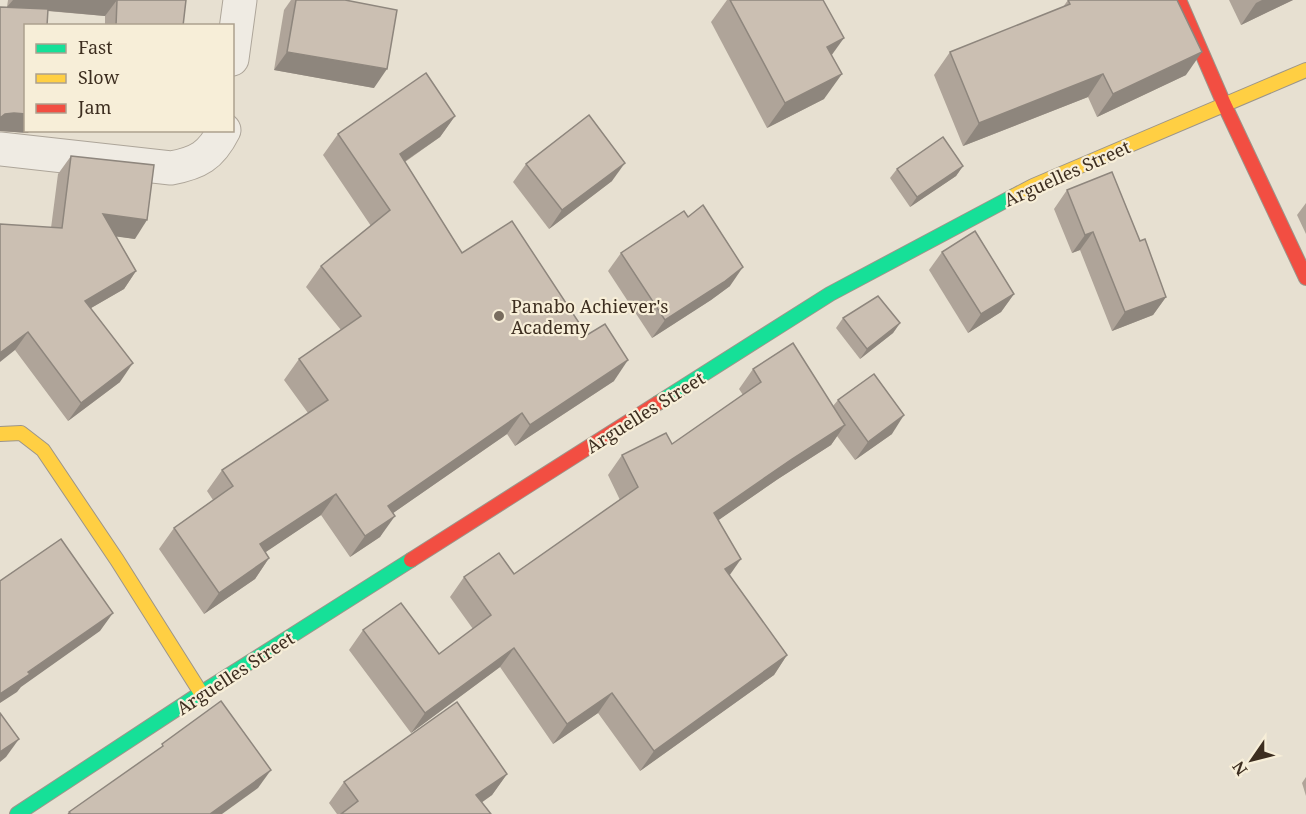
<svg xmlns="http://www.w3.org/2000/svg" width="1306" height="814" font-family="'Noto Serif',serif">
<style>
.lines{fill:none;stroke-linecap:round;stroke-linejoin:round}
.street-casing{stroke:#ada599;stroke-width:35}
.fast-casing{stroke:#9c958a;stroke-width:16}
.slow-casing{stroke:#9c958a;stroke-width:16}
.jam-casing{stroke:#9c958a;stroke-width:16}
.street{stroke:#efebe3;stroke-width:33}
.fast{stroke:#16e098;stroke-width:14}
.slow{stroke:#ffcf43;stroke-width:14}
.jam{stroke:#f24e42;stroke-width:14}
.wall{fill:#afa499}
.shaded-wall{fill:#8e867d}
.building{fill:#cbbfb2;stroke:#8e867d;stroke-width:1.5}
.poi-dot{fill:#786c5e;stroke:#f7eed8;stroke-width:2}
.labels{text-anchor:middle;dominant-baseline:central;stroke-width:4.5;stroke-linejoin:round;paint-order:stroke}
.street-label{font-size:18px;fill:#3d2e20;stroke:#f7eed8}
.poi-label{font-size:18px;fill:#3d2e20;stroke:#f7eed8;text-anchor:start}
</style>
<rect width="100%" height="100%" fill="#e7e0d1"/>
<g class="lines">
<defs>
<g id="street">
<path d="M232 59 240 0"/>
<path d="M0 149 171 168C198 163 211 156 224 130"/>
</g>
<g id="fast">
<path d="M658 403 830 294 1014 196"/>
<path d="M17 814 201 693 411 560"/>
</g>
<g id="slow">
<path d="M1014 196 1033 186 1306 70"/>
<path d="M0 434 21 433 43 450 117 560 201 693"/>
</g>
<g id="jam">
<path d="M1179 0 1224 104 1306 278"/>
<path d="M411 560 658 403"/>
</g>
</defs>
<use href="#street" class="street-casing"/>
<use href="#fast" class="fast-casing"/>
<use href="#slow" class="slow-casing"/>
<use href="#jam" class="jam-casing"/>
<use href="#street" class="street"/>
<use href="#fast" class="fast"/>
<use href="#slow" class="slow"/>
<use href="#jam" class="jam"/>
</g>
<g class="wall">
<path d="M8 0H186L183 26H105V16L47 11 28 133 0 131V7H7Z"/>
<path d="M291 0H345L374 88 274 70 284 10Z"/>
<path d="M727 0H823L832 55 824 99 767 128 711 22Z"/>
<path d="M1068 0H1177L1186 75 1097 117 1088 97 963 146 934 75 950 52 1063 7Z"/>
<path d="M1229 0H1293L1241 25Z"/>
<path d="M455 116 440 137 405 162 462 253 614 381 515 446 507 434 393 513 380 537 350 557 321 515 265 552 269 558 255 579 204 614 159 549 174 528 213 500 207 491 222 470 308 413 284 380 299 359 341 330 306 287 321 266 371 226 323 155 338 134Z"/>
<path d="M71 156 135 239 116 236 136 271 124 289 91 308 120 382 68 421 15 350 51 228 58 174Z"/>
<path d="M526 164 612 181 549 229 513 182Z"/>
<path d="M963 166 956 176 910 207 890 178 897 169Z"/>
<path d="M1067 190 1140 241 1166 297 1153 315 1112 331 1080 250 1072 253 1054 209Z"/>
<path d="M1306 203V234L1297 215Z"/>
<path d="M942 252 1014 294 1001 312 968 333 929 270Z"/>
<path d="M621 253 730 286 711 300 652 338 608 271Z"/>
<path d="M843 318 900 323 893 333 860 359 836 328Z"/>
<path d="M753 369 833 406 838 400 892 434 855 460 837 436 831 445 778 479 718 520 730 576 787 655 774 675 640 771 598 713 553 744 500 667 411 733 349 650 363 630 439 654 473 629 450 597 464 577 514 574 620 500 608 475 622 455 672 444 743 395 739 389Z"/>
<path d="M507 774 492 795 481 803 491 814H337L329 803 344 782Z"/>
<path d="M1306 777V796L1302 783Z"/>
</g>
<g class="shaded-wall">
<path d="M13 0H117L105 16 7 7Z"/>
<path d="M1262 0H1293L1241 25 1256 3Z"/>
<path d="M844 38 826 63 827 47Z"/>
<path d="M287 52 387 69 374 88 274 70Z"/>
<path d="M1202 52 1186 75 1097 117 1113 94Z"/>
<path d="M842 74 824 99 767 128 785 103Z"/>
<path d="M1103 74 1088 97 963 146 979 123Z"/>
<path d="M14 113 26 114V130H30L28 133 0 131V118L5 114Z"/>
<path d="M455 116 440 137 385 175 400 154Z"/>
<path d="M625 163 612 181 549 229 562 210Z"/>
<path d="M963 166 956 176 910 207 917 197Z"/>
<path d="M103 214 147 220 135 239 90 233Z"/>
<path d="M1093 232 1080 250 1072 253 1085 235Z"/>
<path d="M743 267 730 286 711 300 652 338 665 320Z"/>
<path d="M136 271 124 289 72 319 85 301Z"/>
<path d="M1014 294 1001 312 968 333 981 314Z"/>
<path d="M1166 297 1153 315 1112 331 1125 312Z"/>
<path d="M900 323 893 333 860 359 867 349Z"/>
<path d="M28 332 15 350 0 362V353Z"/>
<path d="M628 360 614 381 515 446 530 425Z"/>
<path d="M133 363 120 382 68 421 81 403Z"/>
<path d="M522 413 507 434 373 527 388 506Z"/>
<path d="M904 415 892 434 855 460 868 442Z"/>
<path d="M845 425 831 445 778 479 700 533 714 513 792 459Z"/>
<path d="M336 494 321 515 245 566 260 544Z"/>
<path d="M395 516 380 537 350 557 365 536Z"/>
<path d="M269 558 255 579 204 614 219 593Z"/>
<path d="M741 559 727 579 725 569Z"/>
<path d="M113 613 100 631 21 687 17 692 0 703V694L28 672Z"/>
<path d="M514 648 500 667 411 733 425 713Z"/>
<path d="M787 655 774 675 640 771 654 751Z"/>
<path d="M612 693 598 713 553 744 567 724Z"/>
<path d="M19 739 6 757 0 762V752Z"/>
<path d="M271 770 258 788 222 814H210Z"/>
<path d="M507 774 492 795 465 814 476 795Z"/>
</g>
<g class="building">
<path d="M117 0H186L183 26H116Z"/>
<path d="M296 0H345L397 10 387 69 287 52Z"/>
<path d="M730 0H823L844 38 827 47 842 74 785 103Z"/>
<path d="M1068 0H1177L1202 52 1113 94 1103 74 979 123 950 52 1070 4Z"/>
<path d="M0 7 48 9 47 26H26V114L14 113 5 114 0 118Z"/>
<path d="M426 73 455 116 400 154 462 253 512 221 587 335 605 324 628 360 530 425 522 413 388 506 395 516 365 536 336 494 260 544 269 558 219 593 174 528 233 486 222 470 328 400 299 359 361 316 321 266 390 210 338 134Z"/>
<path d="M589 115 625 163 562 210 526 164Z"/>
<path d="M943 137 963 166 917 197 897 169Z"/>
<path d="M71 156 154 165 147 220 103 214 136 271 85 301 133 363 81 403 28 332 0 353V224L62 228Z"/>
<path d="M1112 172 1140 241 1145 239 1166 297 1125 312 1093 232 1085 235 1067 190Z"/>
<path d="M703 205 743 267 724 282 665 320 621 253 684 211 688 217Z"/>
<path d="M975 231 1014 294 981 314 942 252Z"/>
<path d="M878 296 900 323 867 349 843 318Z"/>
<path d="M793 343 845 425 792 459 714 513 741 559 725 569 787 655 654 751 612 693 567 724 514 648 425 713 363 630 401 603 439 654 491 615 464 577 499 553 514 574 638 487 622 455 666 433 672 444 761 382 753 369Z"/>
<path d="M874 374 904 415 868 442 838 400Z"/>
<path d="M61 539 113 613 28 672 30 674 0 694V581Z"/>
<path d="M221 701 271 770 210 814H68L70 813 69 812 163 746 162 744Z"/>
<path d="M457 702 507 774 476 795 491 814H341L358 801 344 782Z"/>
<path d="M0 713 19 739 0 752Z"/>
</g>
<circle class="poi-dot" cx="499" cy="316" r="6"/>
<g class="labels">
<g class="street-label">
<text transform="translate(1067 173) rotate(-24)">Arguelles Street</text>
<text transform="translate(645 412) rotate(-32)">Arguelles Street</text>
<text transform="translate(235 673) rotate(-33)">Arguelles Street</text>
</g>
<g class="poi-label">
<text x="511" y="306">Panabo Achiever's<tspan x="511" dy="21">Academy</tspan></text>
</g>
</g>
<rect x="24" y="24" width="210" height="108" fill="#f7eed8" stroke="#ada18e" stroke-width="1.5"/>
<rect x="36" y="44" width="30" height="9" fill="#16e098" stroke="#ada18e" stroke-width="1.5"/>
<text x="78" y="54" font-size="18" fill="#3d2e20">Fast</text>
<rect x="36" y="74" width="30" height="9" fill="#ffcf43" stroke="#ada18e" stroke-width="1.5"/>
<text x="78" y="84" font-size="18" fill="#3d2e20">Slow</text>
<rect x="36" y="104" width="30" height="9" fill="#f24e42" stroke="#ada18e" stroke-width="1.5"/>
<text x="78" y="114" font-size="18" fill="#3d2e20">Jam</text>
<g transform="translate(1252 760) rotate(235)" stroke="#f7eed8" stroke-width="4.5" paint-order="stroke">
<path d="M0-4.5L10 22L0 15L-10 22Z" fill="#3d2e20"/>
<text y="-9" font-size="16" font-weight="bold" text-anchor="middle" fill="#3d2e20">N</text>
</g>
</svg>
